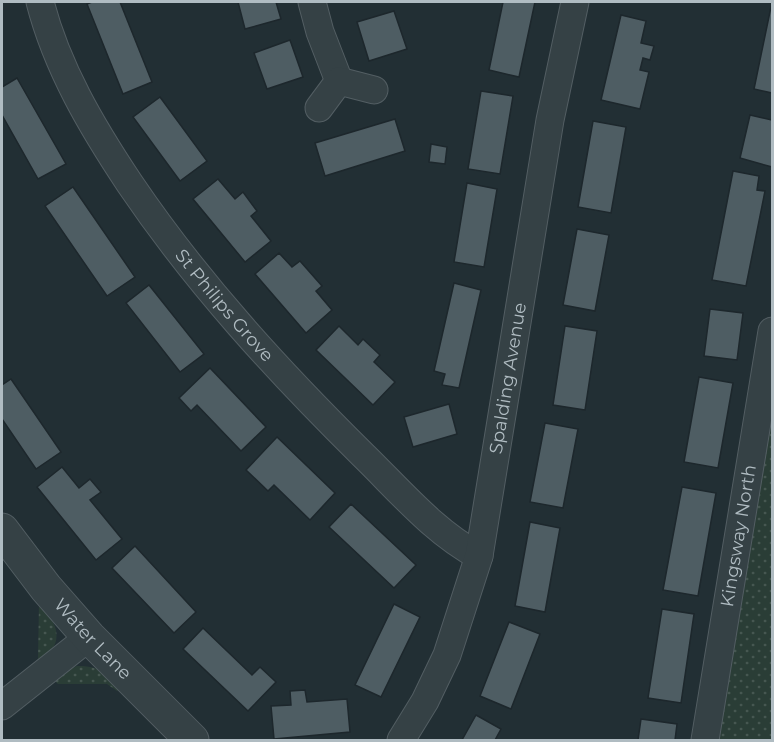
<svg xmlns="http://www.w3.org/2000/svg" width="774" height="742" font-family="Montserrat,sans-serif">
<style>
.grass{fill:url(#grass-dots)}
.building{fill:#4e5d63;stroke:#1d272c;stroke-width:1.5}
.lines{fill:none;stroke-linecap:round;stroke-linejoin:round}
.minor-casing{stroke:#535e63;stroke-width:29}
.tertiary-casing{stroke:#535e63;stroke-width:35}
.minor{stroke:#354145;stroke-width:27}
.tertiary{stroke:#354145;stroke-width:33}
.labels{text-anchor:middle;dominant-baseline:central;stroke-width:6;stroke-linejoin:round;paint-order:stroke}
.street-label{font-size:18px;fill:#b0bcc2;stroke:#1b252a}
</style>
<defs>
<pattern id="grass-dots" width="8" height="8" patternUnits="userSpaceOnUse" patternTransform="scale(1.5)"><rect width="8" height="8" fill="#2a3d36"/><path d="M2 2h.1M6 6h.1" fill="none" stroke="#465751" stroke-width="1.8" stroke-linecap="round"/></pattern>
</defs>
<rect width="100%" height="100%" fill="#222f34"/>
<g class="grass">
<path d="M772 397V740H714Z"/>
<path d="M39 603C58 625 66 641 40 662L38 659Z"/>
<path d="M77 666C100 666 105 673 121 688L117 691 107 684H58L52 678Z"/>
</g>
<g class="building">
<path d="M92 2H120L152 82 123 94 87 4Z"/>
<path d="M238 2H276L281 19 245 29Z"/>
<path d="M503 2H535L519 77 489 70Z"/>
<path d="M772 2V93L754 89Z"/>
<path d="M394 11 407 49 369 61 357 22Z"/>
<path d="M621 15 646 21 641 43 654 46 650 60 643 58 640 70 649 72 640 109 601 100Z"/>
<path d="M290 40 303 77 267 89 254 53Z"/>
<path d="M17 78 66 164 38 179 2 115V87Z"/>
<path d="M481 91 513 96 500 174 468 169Z"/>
<path d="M160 97 207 161 180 181 133 117Z"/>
<path d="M750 115 772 120V167L740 158Z"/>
<path d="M395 119 405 151 325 176 315 143Z"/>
<path d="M593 121 626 127 611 213 578 207Z"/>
<path d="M431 144 447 147 445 164 429 162Z"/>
<path d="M733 171 759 176 757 190 765 191 746 286 712 280Z"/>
<path d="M218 179 235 199 243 192 257 211 251 216 271 241 245 262 193 199Z"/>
<path d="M467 183 497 189 484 267 454 262Z"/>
<path d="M73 187 135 277 107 296 45 206Z"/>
<path d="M577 229 609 235 595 311 563 305Z"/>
<path d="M279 253 292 267 300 261 322 286 316 291 332 310 306 333 255 274Z"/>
<path d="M454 283 481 290 459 388 442 385 445 374 434 371Z"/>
<path d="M149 285 204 354 180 372 126 303Z"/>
<path d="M710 309 743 313 737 360 704 356Z"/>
<path d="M339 326 358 345 363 339 380 355 374 362 395 382 373 405 316 350Z"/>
<path d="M565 326 597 331 585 410 553 405Z"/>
<path d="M210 368 266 427 241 451 197 405 191 411 179 398Z"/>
<path d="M699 377 733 383 718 468 684 462Z"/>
<path d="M11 379 61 452 36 469 2 419V385Z"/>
<path d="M449 404 457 434 413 447 404 417Z"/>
<path d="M545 423 578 429 563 508 530 502Z"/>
<path d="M277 437 335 493 310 520 274 485 268 491 246 470Z"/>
<path d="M62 467 79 488 90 479 101 492 90 500 122 539 96 560 37 487Z"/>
<path d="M682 487 716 493 698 596 663 590Z"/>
<path d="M351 504 416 565 394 588 329 527Z"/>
<path d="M530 522 560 528 545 612 515 606Z"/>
<path d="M135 546 196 612 174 633 112 568Z"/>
<path d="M394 604 420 617 381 697 355 685Z"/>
<path d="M662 609 694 614 681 703 648 698Z"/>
<path d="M509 622 540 634 511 709 480 696Z"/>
<path d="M203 628 252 675 260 667 276 682 248 711 183 649Z"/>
<path d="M305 690 307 702 347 699 350 732 274 739 271 706 291 705 290 691Z"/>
<path d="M476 715 501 729 495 740H462Z"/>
<path d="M641 719 677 724 675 740H638Z"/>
</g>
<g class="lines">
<defs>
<g id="minor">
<path id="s1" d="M40 2C57 68 92 127 130 184 197 283 278 371 363 455 400 491 434 532 479 556"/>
<path d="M312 2 320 32 339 81"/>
<path d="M319 108 339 81 374 90"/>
<path d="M2 706 89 637"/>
<path id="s2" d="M401 740 425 701 447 655 479 556 550 120 575 2"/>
<path id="s3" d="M705 740 772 331"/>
</g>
<g id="tertiary">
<path id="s4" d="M2 530 46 588 89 637 192 740"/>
</g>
</defs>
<use href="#minor" class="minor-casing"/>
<use href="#tertiary" class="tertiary-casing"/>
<use href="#minor" class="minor"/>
<use href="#tertiary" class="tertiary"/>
</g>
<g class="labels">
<g class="street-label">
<text stroke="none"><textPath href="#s1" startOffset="358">St Philips Grove</textPath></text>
<text stroke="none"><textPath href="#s2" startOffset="381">Spalding Avenue</textPath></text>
<text stroke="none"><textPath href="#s3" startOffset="207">Kingsway North</textPath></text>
<text stroke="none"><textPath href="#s4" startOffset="142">Water Lane</textPath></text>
</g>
</g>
<rect width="774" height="742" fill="none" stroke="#b0bcc2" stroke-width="6"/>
</svg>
